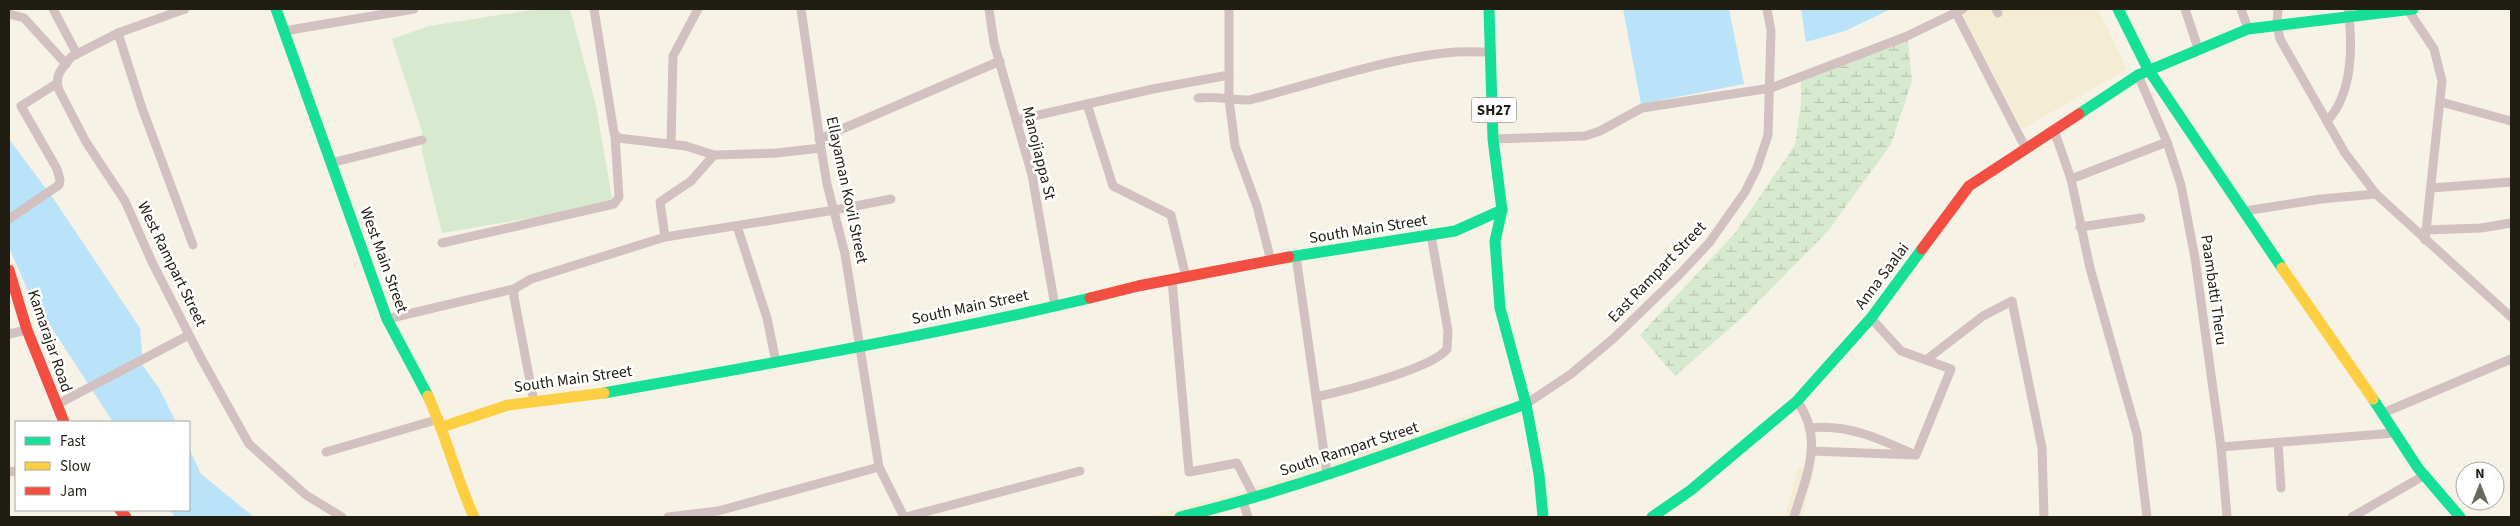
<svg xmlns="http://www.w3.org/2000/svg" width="2520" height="526" font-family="'Source Sans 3',sans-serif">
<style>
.built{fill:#f5ecd4}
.wetland{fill:url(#wetland-marsh)}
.pitch{fill:#d7e9ce}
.water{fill:#b9e3f8}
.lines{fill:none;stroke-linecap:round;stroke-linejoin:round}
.street{stroke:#d3c1c2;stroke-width:9}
.fast{stroke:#16e098;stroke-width:11}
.slow{stroke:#ffcf43;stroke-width:11}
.jam{stroke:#f24e42;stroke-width:11}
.labels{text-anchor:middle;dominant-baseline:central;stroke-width:5;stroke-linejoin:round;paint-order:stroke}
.shield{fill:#fff;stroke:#63615a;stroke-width:1}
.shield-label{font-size:15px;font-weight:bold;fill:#201d13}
.street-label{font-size:16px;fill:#201d13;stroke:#fff}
</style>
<defs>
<pattern id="wetland-marsh" width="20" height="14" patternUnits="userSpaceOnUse" patternTransform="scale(1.25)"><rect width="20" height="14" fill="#d7e9ce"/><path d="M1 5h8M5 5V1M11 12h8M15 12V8" fill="none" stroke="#b8c7b0"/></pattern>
</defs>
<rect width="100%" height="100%" fill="#f6f2e6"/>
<g class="built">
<path d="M1960 9H2098L2127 69 2022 129Z"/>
<path d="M1500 404 1504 417 1211 517H1147L1247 490Z"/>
<path d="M1798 467 1814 470 1802 517H1785Z"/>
</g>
<path class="wetland" d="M1907 31 1912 81 1891 144 1828 231 1744 316 1675 376 1640 335 1735 233 1795 145 1801 103V79Z"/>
<path class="pitch" d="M538 9H570L596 106 613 204 442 233 422 152V131L392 39 429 26Z"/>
<g class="water">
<path d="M1623 9H1729L1744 84 1641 104Z"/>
<path d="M1801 9H1891L1845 31 1806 42Z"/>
<path d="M9 139 55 201 140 328 143 366 159 388 176 422H113L29 293 9 248Z"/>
<path d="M189 448 201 474 254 517H175L170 510H189Z"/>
</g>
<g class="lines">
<g class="street">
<path d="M53 9 77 54"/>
<path d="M594 9 614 133 618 138 686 146 714 155 777 153 821 148"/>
<path d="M989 9 994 43 1032 175 1055 306"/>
<path d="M1229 9V99L1235 146 1257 206 1271 261"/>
<path d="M1954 9 2026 149"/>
<path d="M1996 9 1998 13"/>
<path d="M2185 9 2198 48"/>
<path d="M2241 9 2248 29"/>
<path d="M2278 9 2277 24 2280 39 2345 153 2376 194 2511 317"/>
<path d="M2408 10 2434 49 2442 81 2425 240"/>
<path d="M9 14 24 18 66 64C58 72 55 80 59 90L86 142 125 201 152 262 201 358 249 444 306 495 342 517"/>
<path d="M284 31 414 9"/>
<path d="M118 33 142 108 193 245"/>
<path d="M66 64 71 57 118 33 185 9"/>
<path d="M2138 75 2167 142 2181 185 2195 258 2221 447 2227 517"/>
<path d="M1198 98C1216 96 1231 100 1249 100 1314 84 1379 60 1445 53 1460 51 1476 52 1491 52"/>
<path d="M2441 102 2511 121"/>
<path d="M1087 104 1113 186 1171 215 1186 277"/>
<path d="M1016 120 1153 89 1229 75"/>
<path d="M2327 121C2353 94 2353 44 2348 9"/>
<path d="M2054 130 2071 179"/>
<path d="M819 139 1000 61"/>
<path d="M1493 139 1585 136 1600 131 1642 108 1771 88 1905 37 1963 9"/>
<path d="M671 144 673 56 698 9"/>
<path d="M331 163 422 140"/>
<path d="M2431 188 2511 182"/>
<path d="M2245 211 2321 199 2376 194"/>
<path d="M9 219 59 185 60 180 57 169 21 106 56 84"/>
<path d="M737 226 767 318 776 362"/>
<path d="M2080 227 2141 218"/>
<path d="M2425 230 2481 228 2511 223"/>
<path d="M665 237 660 202 691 181 714 155"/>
<path d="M442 243 614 204 619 197 615 136"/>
<path d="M1296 256 1327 474"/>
<path d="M1172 280 1189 472 1237 463 1255 498"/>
<path d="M514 289V297L534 402"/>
<path d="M387 319 514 289 531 279 665 237 835 210 891 199"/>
<path d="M9 334 27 330"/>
<path d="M1926 360 1983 316 2012 301 2042 448 2044 517"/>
<path d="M1316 397C1343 391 1432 369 1447 349L1448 331 1431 235"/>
<path d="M1526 404 1571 374 1614 338 1679 275 1709 243 1745 192 1757 168 1768 135 1771 31 1767 9"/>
<path d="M56 405 189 335"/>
<path d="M2383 413 2511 359"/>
<path d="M1811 428C1848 424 1880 439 1913 454"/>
<path d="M2278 443 2281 488"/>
<path d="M2221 447 2394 433"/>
<path d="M1811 451 1916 455 1951 369 1901 351 1871 318"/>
<path d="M326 452 439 419"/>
<path d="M879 467 904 517"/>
<path d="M9 472 16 471"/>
<path d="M1243 502 1248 517"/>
<path d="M668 517 718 511 879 467 845 254 827 184 821 148 801 9"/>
<path d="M906 517 1080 471"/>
<path d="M1794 517C1806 476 1825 439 1797 401"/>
<path d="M2147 517 2137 434 2090 268 2071 179 2167 142"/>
<path d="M2352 517 2425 475"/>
</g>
<g class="fast">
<path d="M276 9 387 319 428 396"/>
<path d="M1489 9 1493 139 1502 210 1495 241 1500 308 1526 404 1539 474 1543 517"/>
<path d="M2118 9 2148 69 2282 268"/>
<path d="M2079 114 2138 75 2248 29 2413 9"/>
<path d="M1289 257 1455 231 1502 210"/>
<path d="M604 393C767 364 929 336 1090 298"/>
<path d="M2373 399 2418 468 2460 517"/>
<path d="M1180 517C1298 489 1412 445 1526 404"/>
<path d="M1652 517 1691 490 1797 401 1871 318 1922 249"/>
</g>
<g class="slow">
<path d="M2282 268 2373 399"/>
<path d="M428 396C446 436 456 477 474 517"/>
<path d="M442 427 508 405 604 393"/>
</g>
<g class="jam">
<path d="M1922 249 1969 186 2079 114"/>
<path d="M9 270 27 330 64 422"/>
<path d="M1090 298 1138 286 1289 257"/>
<path d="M120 510 126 517"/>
</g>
</g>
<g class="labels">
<rect class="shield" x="1471.5" y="97.5" width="45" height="25" rx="4"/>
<g class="shield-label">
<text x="1494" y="110">SH27</text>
</g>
<g class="street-label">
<text transform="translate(1039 153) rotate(76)">Manojiappa St</text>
<text transform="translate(847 190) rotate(78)">Ellayaman Kovil Street</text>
<text transform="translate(1368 229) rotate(-9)">South Main Street</text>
<text transform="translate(384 260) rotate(70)">West Main Street</text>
<text transform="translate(172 264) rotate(64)">West Rampart Street</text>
<text transform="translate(1657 272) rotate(-46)">East Rampart Street</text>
<text transform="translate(1882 276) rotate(-53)">Anna Saalai</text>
<text transform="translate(2214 290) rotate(82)">Paambatti Theru</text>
<text transform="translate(970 307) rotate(-12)">South Main Street</text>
<text transform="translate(50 341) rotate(71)">Kamarajar Road</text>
<text transform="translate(573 379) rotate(-8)">South Main Street</text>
<text transform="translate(1349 449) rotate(-18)">South Rampart Street</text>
</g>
</g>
<rect width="2520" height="526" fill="none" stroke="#201d13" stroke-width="20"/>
<rect x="15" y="421" width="175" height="90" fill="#ffffff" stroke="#a6a5a1"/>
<rect x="25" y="437" width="25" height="8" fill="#16e098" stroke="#a6a5a1"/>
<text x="60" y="446" font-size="15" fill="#201d13">Fast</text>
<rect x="25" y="462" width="25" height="8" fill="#ffcf43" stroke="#a6a5a1"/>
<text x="60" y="471" font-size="15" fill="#201d13">Slow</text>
<rect x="25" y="487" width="25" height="8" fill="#f24e42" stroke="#a6a5a1"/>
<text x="60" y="496" font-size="15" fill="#201d13">Jam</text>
<g transform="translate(2480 486)"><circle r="24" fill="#ffffff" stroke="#a6a5a1"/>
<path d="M0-4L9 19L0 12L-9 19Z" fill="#6b685d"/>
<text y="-8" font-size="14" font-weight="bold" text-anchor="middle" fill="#201d13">N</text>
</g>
</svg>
